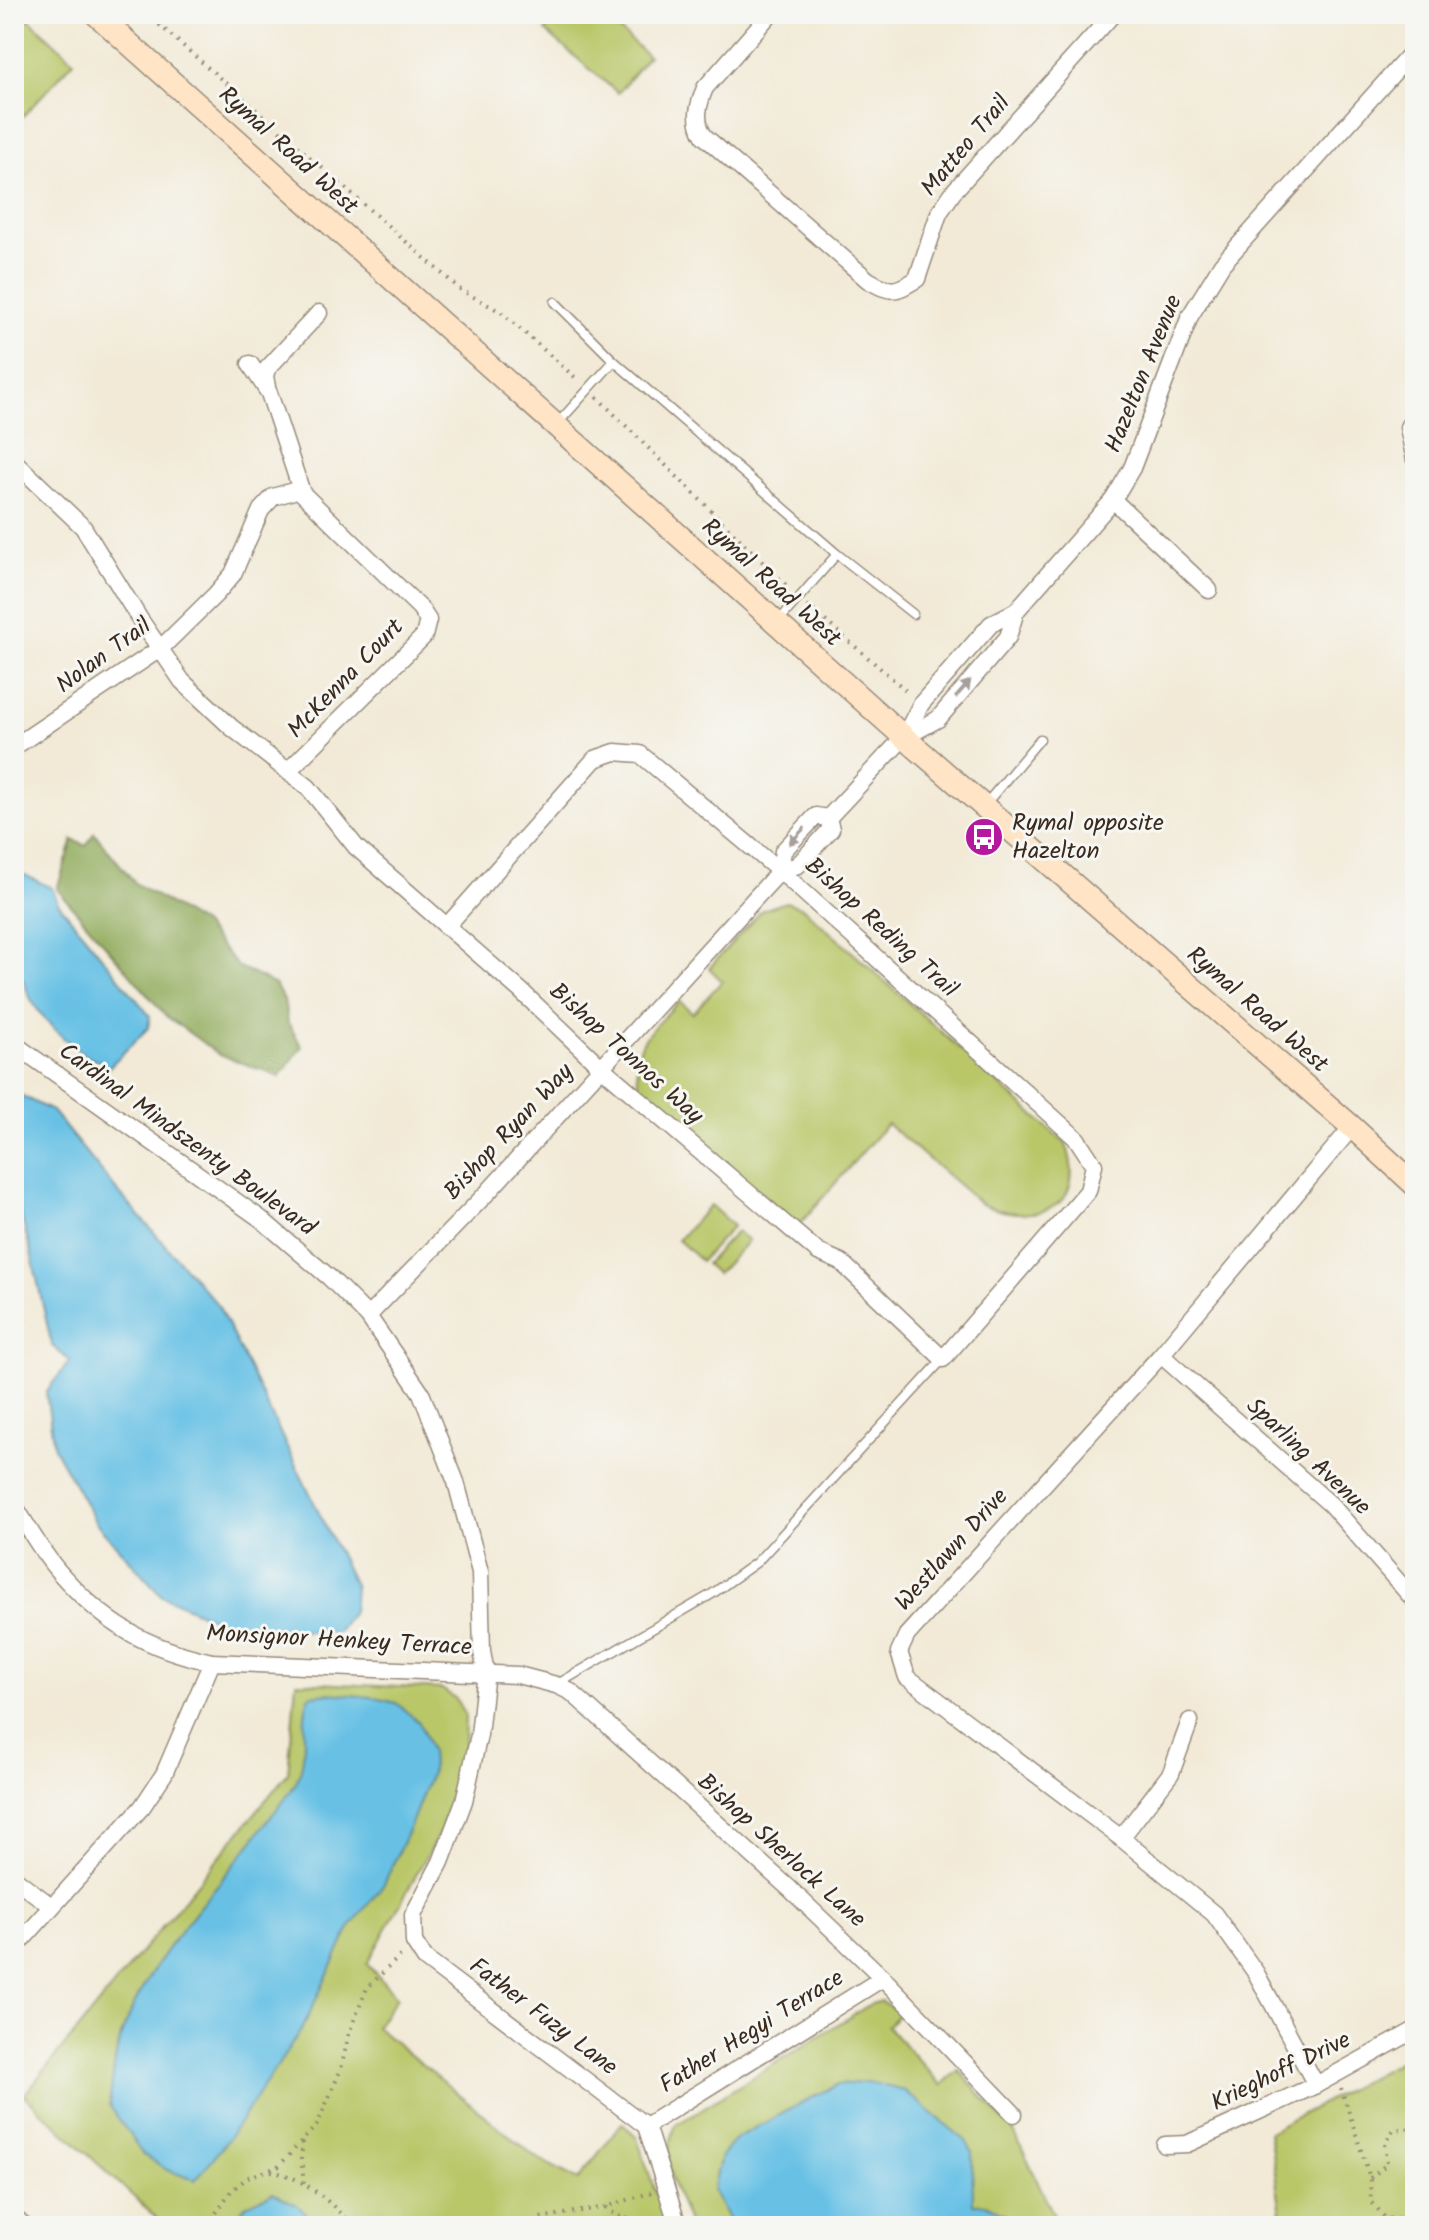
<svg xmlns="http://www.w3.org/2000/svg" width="1429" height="2240" font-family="Kalam,sans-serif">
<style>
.green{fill:#b9c769;stroke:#7a7844;stroke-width:2}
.forest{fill:#92ac5d;stroke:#666b3e;stroke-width:2}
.water{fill:#67c1e5;stroke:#517682;stroke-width:2}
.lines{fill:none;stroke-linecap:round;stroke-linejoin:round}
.service-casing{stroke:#968a7a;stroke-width:11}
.minor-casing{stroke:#968a7a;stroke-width:19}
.secondary-casing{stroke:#968a7a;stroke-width:25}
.path{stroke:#968a7a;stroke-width:4;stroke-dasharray:2 6;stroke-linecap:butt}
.service{stroke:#fff;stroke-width:8}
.minor{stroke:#fff;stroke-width:16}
.secondary{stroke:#ffe4c6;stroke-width:22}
.oneway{fill:#a79f9a}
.labels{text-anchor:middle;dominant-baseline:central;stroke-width:6;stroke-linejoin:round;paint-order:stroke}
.street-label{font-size:24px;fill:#3b2a1e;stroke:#f6f6f2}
.poi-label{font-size:24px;fill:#3b2a1e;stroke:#f6f6f2;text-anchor:start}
</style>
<rect width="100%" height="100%" fill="#f6f6f2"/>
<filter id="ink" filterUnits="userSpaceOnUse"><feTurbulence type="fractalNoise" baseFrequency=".0125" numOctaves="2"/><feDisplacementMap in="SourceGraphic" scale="16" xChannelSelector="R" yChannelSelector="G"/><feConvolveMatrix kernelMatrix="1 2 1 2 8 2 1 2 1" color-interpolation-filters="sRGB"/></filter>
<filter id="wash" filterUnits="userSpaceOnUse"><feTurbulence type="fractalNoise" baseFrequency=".006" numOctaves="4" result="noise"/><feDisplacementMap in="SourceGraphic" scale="32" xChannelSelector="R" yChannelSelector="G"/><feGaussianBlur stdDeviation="1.8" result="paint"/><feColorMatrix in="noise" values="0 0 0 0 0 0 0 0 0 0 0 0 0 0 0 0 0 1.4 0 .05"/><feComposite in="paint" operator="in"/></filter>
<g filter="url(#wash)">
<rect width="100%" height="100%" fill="#f2ead7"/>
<g class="green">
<path d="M14 14H24L74 61 14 126Z"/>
<path d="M562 14H602L648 56 618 93 545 31Z"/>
<path d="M786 902 803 908 1066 1144C1090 1211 1033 1226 981 1204L887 1124 798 1226 639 1084C630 1041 653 1030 679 1001L693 1013 722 981 709 968 762 910Z"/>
<path d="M710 1205 733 1226 701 1261 678 1240Z"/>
<path d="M737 1231 748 1241 717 1274 706 1264Z"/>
<path d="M296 1682 442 1689 456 1699 465 1715 464 1750 441 1830 367 1964 397 1997 376 2027 537 2158 578 2180 622 2123 637 2138 667 2226H165L24 2095 288 1773Z"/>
<path d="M880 2001 901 2012 887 2026 941 2085 959 2070 1014 2132 1059 2226H689C676 2189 659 2164 676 2125L869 2005Z"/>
<path d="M1415 2053V2226H1283L1269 2132Z"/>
</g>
<path class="forest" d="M94 833 135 883 202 924 238 967 274 984 284 1000 288 1023 302 1047 280 1076 220 1055 166 1016 57 889 73 840 86 846Z"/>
<g class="water">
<path d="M14 870 52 888 58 903 150 1016 148 1028 106 1070 99 1061C77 1055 43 1020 32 1001 25 989 24 977 14 967Z"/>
<path d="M14 1092 52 1111 113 1186 218 1305 355 1587 353 1611 336 1633 230 1626 162 1596 96 1523 54 1448 46 1392 70 1361 52 1346 30 1248 17 1203 14 1202Z"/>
<path d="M329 1693 371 1697 396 1703 419 1722 431 1750 432 1770 411 1824 384 1884 351 1926 302 2029 224 2145 195 2180 167 2170 143 2154 109 2105C113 2081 114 2051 124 2028 154 1949 217 1891 266 1823 275 1811 287 1798 295 1784 311 1756 298 1723 310 1695Z"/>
<path d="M868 2082 905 2091 966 2141 972 2152 973 2204H986L1024 2226H732L713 2190 721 2156 736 2138 836 2085Z"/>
<path d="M273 2193 296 2204 320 2226H229L246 2205Z"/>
</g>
</g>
<g filter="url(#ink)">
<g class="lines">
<defs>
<g id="service">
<path d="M555 302 614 361"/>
<path d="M558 423 614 361 837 554 777 623"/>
<path d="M837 554 913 614"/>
<path d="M984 806 1040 739"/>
<path d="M556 1685 712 1594 757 1562 943 1359"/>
</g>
<g id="minor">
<path d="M770 14 705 88C698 105 694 120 704 136L868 280C891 293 894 293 917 279L939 213 954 191 1113 14"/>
<path d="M250 364 269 393 302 493 420 608 428 620 424 636 289 770"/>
<path d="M267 387 265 376 267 369 319 313"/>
<path d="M1415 416 1408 427 1415 460"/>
<path d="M14 461 83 527 139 618 182 681 231 727 308 787 356 847 521 991 601 1067 818 1252 841 1262 943 1359 1088 1191 1094 1165 1077 1139 788 878 640 754 615 752 595 759 446 927"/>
<path d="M1113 500 1209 590"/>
<path d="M905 737 938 719 1008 637 1016 611"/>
<path d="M14 747 161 648 216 594 233 574 261 510 273 497 300 489"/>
<path d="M828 818 904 737 921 704 991 624 1016 611 1113 500 1132 468 1190 316 1222 264 1415 49"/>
<path d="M780 871 783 851 816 816 828 818"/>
<path d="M14 1044 261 1219 330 1278 368 1316 421 1393 456 1482 480 1572 482 1652 486 1672 479 1735 464 1801 441 1862 413 1915 414 1942 425 1959 646 2126"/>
<path d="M368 1316 488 1192 780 871 798 865 831 829 828 818"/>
<path d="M1161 1355 1331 1505 1415 1601"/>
<path d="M14 1505C28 1527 42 1553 59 1572 105 1624 145 1648 212 1662L518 1675 556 1685 571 1692 790 1889 883 1978 1014 2114"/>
<path d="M1121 1838 1171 1773 1190 1721"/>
<path d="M14 1878 51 1906"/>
<path d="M14 1949 142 1807 164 1774 212 1662"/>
<path d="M1316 2085 1256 1973 1214 1914 1121 1838 907 1677 899 1652 907 1635 1161 1355 1352 1127"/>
<path d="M646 2126 883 1978"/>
<path d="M646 2126 678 2226"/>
<path d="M1165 2145 1187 2144 1316 2085 1415 2030"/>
<path d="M14 2217 24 2226"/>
</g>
<path id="secondary" d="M96 14 904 737 1352 1127 1415 1185"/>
</defs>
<use href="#service" class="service-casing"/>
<use href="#minor" class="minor-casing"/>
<use href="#secondary" class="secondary-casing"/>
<g class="path">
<path d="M147 14 461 290 501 312 578 380"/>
<path d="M597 397 789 588"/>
<path d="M807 605 909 693"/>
<path d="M1341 2088 1370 2178 1371 2201 1386 2219 1412 2217 1415 2226"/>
<path d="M303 2142 301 2159 304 2183"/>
<path d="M271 2171C303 2177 331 2201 351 2226"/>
<path d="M1370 2178 1387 2164 1385 2143 1393 2130 1415 2128"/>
<path d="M606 2207 617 2216 660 2225"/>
<path d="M207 2226 231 2191 248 2177 278 2167 317 2125 341 2069 349 2033 367 1988 401 1955"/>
<path d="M527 2226 539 2218 606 2207 652 2192"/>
<path d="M1382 2226 1386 2219"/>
</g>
<use href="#service" class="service"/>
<use href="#minor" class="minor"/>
<use href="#secondary" class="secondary"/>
</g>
<defs><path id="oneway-solid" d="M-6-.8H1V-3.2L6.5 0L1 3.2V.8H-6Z" transform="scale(2)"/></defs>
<g class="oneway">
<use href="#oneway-solid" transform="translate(963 689) rotate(-49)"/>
<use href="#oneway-solid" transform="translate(797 836) rotate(133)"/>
</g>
</g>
<defs>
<symbol id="bus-disc" viewBox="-11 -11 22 22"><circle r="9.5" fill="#b5179e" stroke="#f6f6f2"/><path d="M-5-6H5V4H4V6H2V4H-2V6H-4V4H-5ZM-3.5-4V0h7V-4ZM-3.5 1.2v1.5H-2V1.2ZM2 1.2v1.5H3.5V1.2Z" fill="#fff"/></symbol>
</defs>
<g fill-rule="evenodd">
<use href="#bus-disc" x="962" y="815" width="44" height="44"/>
</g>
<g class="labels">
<g class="street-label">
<text transform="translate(966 146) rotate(-50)">Matteo Trail</text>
<text transform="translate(288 151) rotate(42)">Rymal Road West</text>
<text transform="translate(1144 374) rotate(-68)">Hazelton Avenue</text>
<text transform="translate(771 583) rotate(42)">Rymal Road West</text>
<text transform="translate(104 656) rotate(-36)">Nolan Trail</text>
<text transform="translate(346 679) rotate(-46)">McKenna Court</text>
<text transform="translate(881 928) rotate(42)">Bishop Reding Trail</text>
<text transform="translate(1257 1010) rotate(41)">Rymal Road West</text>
<text transform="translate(626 1054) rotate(42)">Bishop Tonnos Way</text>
<text transform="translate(509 1132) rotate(-47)">Bishop Ryan Way</text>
<text transform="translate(187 1140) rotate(36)">Cardinal Mindszenty Boulevard</text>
<text transform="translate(1308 1457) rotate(43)">Sparling Avenue</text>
<text transform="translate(952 1550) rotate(-48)">Westlawn Drive</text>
<text transform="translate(339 1641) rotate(3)">Monsignor Henkey Terrace</text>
<text transform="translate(781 1851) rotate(42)">Bishop Sherlock Lane</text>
<text transform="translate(543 2017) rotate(37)">Father Fuzy Lane</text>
<text transform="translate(752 2032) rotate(-32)">Father Hegyi Terrace</text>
<text transform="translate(1281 2072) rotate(-26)">Krieghoff Drive</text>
</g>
<g class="poi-label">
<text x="1012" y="823">Rymal opposite<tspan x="1012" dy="28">Hazelton</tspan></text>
</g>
</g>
<rect width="1429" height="2240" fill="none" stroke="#f6f6f2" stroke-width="48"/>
</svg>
